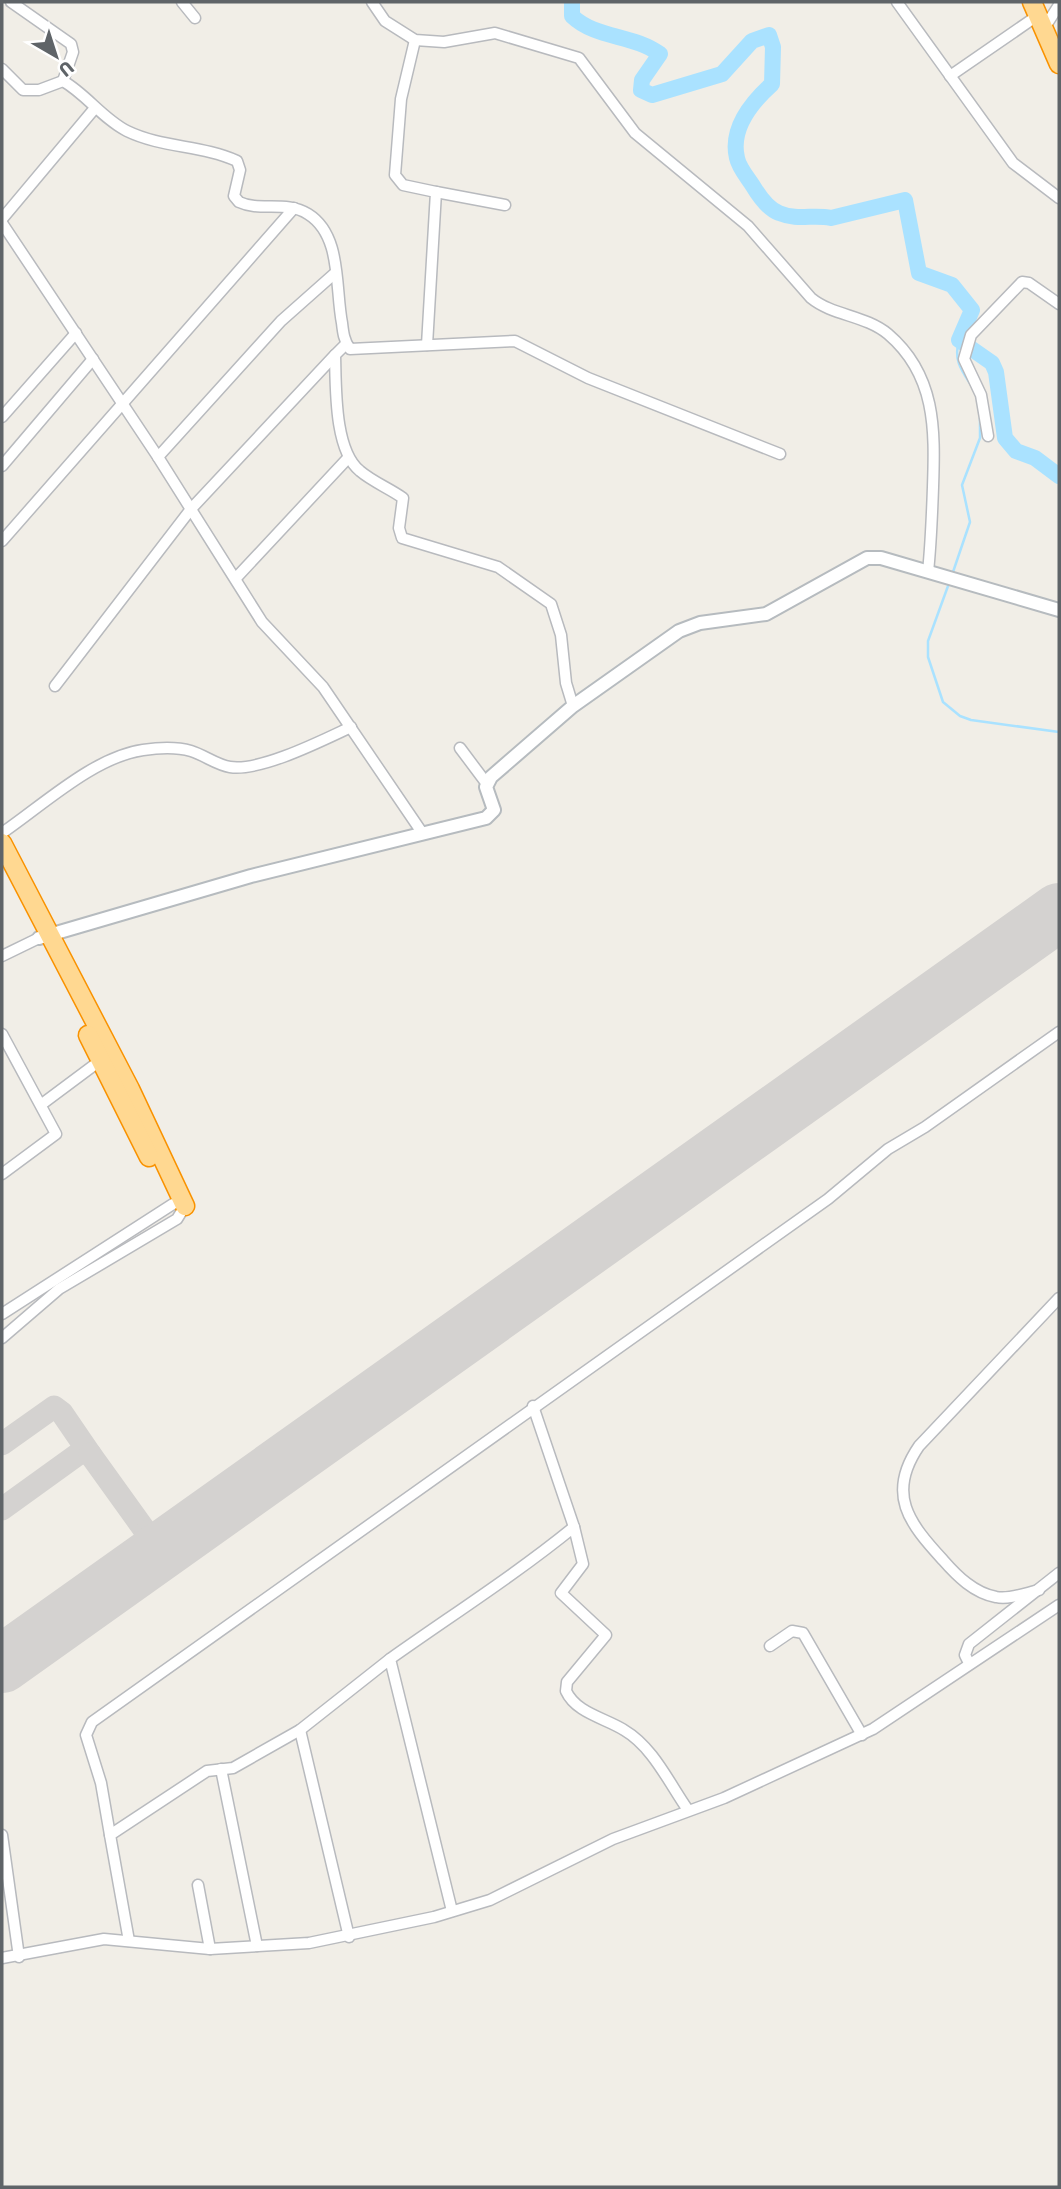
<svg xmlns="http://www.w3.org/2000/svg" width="1061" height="2189" font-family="Signika,sans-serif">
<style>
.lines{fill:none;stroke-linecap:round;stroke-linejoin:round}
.stream{stroke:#aae2ff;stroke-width:2.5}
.river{stroke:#aae2ff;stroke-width:16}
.taxiway{stroke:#d4d2d0;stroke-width:23}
.runway{stroke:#d4d2d0;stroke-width:58}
.street-casing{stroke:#b8babe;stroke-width:13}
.secondary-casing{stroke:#b6bbbf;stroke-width:16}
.highway-casing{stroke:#f99200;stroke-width:21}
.street{stroke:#fff;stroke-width:10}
.secondary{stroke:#fff;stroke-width:12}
.highway{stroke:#ffd891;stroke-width:18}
</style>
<rect width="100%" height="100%" fill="#f1eee7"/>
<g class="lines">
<g class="stream">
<path d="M959 340C953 361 962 371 973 388"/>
<path d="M953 572 970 522 962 485 980 438V418"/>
<path d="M948 586 928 641V657L943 702 960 716 971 720 1059 732"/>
</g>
<path class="river" d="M572 2V16C596 39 633 34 660 54L642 80 641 90 652 95 722 74 752 41 769 35 773 47 772 84C752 102 730 129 737 158 739 168 748 178 753 186 759 196 768 209 779 213 798 221 813 214 831 218L905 200 919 273 952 285 972 310 959 340 992 363 996 372 1005 438 1016 451 1035 458 1059 476"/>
<g class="taxiway">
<path d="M2 1444 54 1407 62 1413 90 1454 81 1452 2 1509"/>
<path d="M90 1454 146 1532 148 1549 139 1566"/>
<path d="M146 1532 164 1540 182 1535"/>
</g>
<path class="runway" d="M2 1664 1059 912"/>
<defs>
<g id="street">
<path d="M11 2 71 44 73 52 63 81"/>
<path d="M182 2 195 18"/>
<path d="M372 2 385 21 415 40 444 42 495 33 579 58 635 133 748 226 811 298C833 316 865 315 888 334 936 375 935 429 933 487 932 516 931 543 928 572"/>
<path d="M897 2 1013 163 1059 198"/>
<path d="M1043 30 1059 5"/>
<path d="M415 40 401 99 395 175 403 185 436 192 427 345"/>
<path d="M2 69 23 90H39L63 81C86 94 103 119 127 131 162 148 202 145 237 161L240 170 234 196 239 202C260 212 286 200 308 214 342 235 335 287 342 323 343 332 344 341 350 349L515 341 588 378 780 454"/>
<path d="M950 76 1037 16"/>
<path d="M436 192 505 205"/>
<path d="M2 219 95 108"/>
<path d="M2 223 158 457 262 622 323 687 423 834"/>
<path d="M346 344 335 355C336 387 334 450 360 471 373 482 389 488 403 498L399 528 402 538 498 567 551 604 561 635 566 683 573 706"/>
<path d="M2 417 76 333"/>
<path d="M988 436 981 395 964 359 971 335 1022 282 1029 283 1059 304"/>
<path d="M158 457 281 321 334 274"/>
<path d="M2 466 93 359"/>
<path d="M2 541 294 208"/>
<path d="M236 578 348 458"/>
<path d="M55 686 191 509 335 355"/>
<path d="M460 748 487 784"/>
<path d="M2 833C43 805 94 757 143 750 157 748 177 747 191 751 204 755 217 765 230 767 260 772 323 740 351 727"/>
<path d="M2 956 39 938"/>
<path d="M2 1034 56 1134 2 1174"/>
<path d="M42 1104 101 1060"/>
<path d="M2 1314 173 1204"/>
<path d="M2 1338 59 1289 177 1219 185 1206"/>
<path d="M533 1406 574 1527"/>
<path d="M1039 1590C1026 1593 1009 1600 996 1597 974 1593 957 1576 943 1560 909 1523 886 1494 919 1446L1059 1298"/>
<path d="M770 1646 792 1631 803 1633 862 1735"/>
<path d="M969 1663 965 1655 969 1644 1059 1573"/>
<path d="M300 1730 349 1937"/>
<path d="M221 1769 257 1946"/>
<path d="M2 1835 19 1957"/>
<path d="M110 1835 101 1783 86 1735 92 1722 828 1199 888 1149 925 1127 1059 1032"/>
<path d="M198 1885 210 1949"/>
<path d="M452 1911 390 1659C452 1615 515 1575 574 1527L583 1564 561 1593 606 1635 567 1682 566 1691C576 1713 605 1718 624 1730 653 1747 669 1783 688 1810"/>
<path d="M129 1941 110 1835 207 1771 233 1768 300 1730 390 1659"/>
<path d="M2 1958 104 1939 210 1949 309 1943 434 1917 490 1900 613 1839 724 1798 873 1729 1059 1605"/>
</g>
<path id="secondary" d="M39 938 251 876 486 818 494 810 486 787 491 777 573 706 679 631 700 623 766 614 867 558H881L1059 610"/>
<g id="highway">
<path d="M1032 2 1059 64"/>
<path d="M2 843 130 1089 185 1206"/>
<path d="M88 1035 149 1157"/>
</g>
</defs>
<use href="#street" class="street-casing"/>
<use href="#secondary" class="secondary-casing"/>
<use href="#highway" class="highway-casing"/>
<use href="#street" class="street"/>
<use href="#secondary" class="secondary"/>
<use href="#highway" class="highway"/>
</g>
<rect width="1061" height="2189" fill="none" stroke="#5f6468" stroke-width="7"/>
<g transform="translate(56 56) rotate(141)" stroke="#ffffff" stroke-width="5" paint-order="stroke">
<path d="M0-5L12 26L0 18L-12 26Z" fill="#5f6468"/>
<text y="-10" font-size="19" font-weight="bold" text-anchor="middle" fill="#5f6468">U</text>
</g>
</svg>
